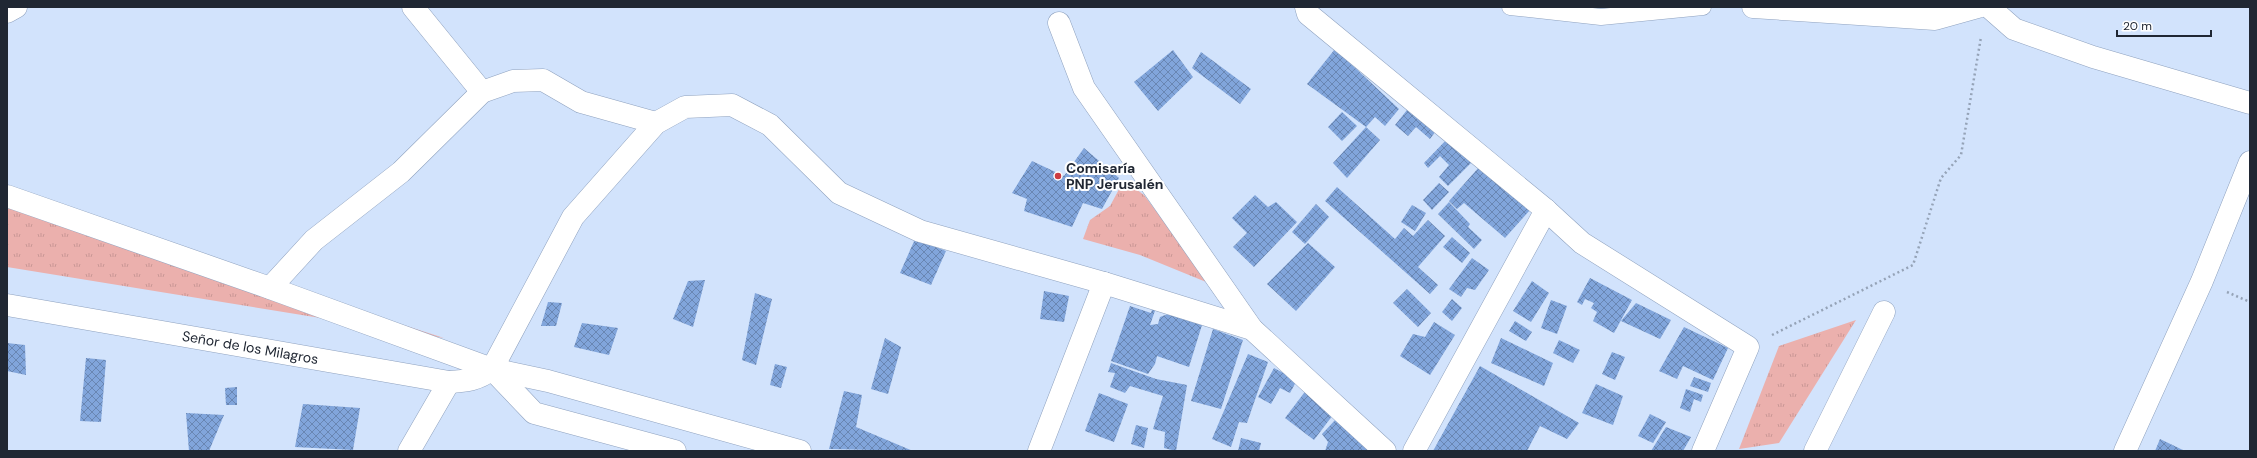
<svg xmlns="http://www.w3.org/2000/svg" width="2257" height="458" font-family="'DM Sans',sans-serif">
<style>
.grass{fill:url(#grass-tufts)}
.building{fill:url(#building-cross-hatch)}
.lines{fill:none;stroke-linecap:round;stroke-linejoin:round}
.lane-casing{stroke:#8fa2bf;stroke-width:17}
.street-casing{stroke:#8fa2bf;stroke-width:23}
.secondary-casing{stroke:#8fa2bf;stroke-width:23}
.path{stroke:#95a3b7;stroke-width:2.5;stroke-dasharray:2 3;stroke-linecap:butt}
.lane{stroke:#fff;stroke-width:16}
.street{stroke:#fff;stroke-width:22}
.secondary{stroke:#fff;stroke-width:22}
.poi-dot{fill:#cc3c42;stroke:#fff;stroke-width:1.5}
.labels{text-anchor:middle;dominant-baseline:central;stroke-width:4;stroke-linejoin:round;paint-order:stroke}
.poi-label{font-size:14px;font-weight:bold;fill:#202733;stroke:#fff;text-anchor:start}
.street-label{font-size:14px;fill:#202733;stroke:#fff}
</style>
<defs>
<pattern id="grass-tufts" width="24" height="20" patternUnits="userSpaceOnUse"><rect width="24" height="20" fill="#ebb0ad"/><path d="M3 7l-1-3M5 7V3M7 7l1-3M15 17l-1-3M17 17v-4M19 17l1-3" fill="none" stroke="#c99795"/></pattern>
<pattern id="building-cross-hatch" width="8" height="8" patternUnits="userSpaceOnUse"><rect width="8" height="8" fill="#81a5db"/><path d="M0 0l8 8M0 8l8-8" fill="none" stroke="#6986b2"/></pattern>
</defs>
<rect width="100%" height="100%" fill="#d2e3fc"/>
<g class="grass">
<path d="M1124 180 1144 195 1211 284 1140 255 1083 239 1090 220 1110 206Z"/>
<path d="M7 202 102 228 444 338 7 267Z"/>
<path d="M1856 320 1779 443 1739 449 1779 346Z"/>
</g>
<g class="building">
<path d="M1335 49 1399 109 1385 126 1375 117 1366 127 1307 84Z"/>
<path d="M1173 50 1193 77 1158 111 1134 82Z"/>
<path d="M1201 52 1251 89 1240 104 1192 68Z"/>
<path d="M1411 105 1438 128 1430 139 1416 127 1408 136 1395 125Z"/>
<path d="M1342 112 1357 126 1342 141 1328 127Z"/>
<path d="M1366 127 1380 140 1347 178 1333 163Z"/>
<path d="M1449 137 1473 161 1448 186 1439 177 1449 165 1440 156 1428 168 1424 163Z"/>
<path d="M1084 148 1119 178 1102 209 1083 203 1072 227 1024 211 1027 199 1012 193 1032 161 1064 176Z"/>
<path d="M1480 166 1530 210 1505 238 1464 203 1457 209 1449 201Z"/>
<path d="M1439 183 1449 192 1432 210 1423 200Z"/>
<path d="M1337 187 1395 239 1404 228 1413 236 1428 220 1445 236 1418 267 1438 285 1430 294 1325 201Z"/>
<path d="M1255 195 1268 207 1276 202 1297 222 1254 267 1233 247 1247 233 1232 218Z"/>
<path d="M1449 202 1470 224 1468 227 1482 240 1474 249 1438 214Z"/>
<path d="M1316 204 1329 217 1305 244 1292 232Z"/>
<path d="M1412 205 1426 213 1415 231 1401 222Z"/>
<path d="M1452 237 1470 253 1462 263 1443 247Z"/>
<path d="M915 239 946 251 931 285 900 273Z"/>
<path d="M1308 243 1335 267 1296 311 1267 284Z"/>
<path d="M1472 258 1489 270 1475 290 1467 288 1461 297 1449 289Z"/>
<path d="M1590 278 1632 300 1614 333 1593 321 1597 312 1591 308 1594 303 1585 299 1582 305 1577 302Z"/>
<path d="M705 280 693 327 673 319 688 281Z"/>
<path d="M1532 281 1549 293 1531 322 1513 311Z"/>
<path d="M1407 289 1431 313 1418 327 1393 303Z"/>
<path d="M1044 291 1069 296 1064 322 1040 319Z"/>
<path d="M755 293 772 299 756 365 742 360Z"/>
<path d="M1452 299 1462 308 1452 321 1442 312Z"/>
<path d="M1551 300 1567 306 1557 334 1541 328Z"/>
<path d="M548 302 562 303 556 326H541Z"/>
<path d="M1636 303 1671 320 1660 339 1621 321Z"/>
<path d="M1130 306 1151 313 1153 307 1156 308 1150 325 1158 324 1160 317 1168 314 1202 325 1189 367 1157 356 1155 364 1148 374 1111 361Z"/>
<path d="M1515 321 1532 332 1526 341 1509 331Z"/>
<path d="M1434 322 1455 335 1430 375 1400 356 1413 334 1425 337Z"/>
<path d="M582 323 618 328 609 355 574 347Z"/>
<path d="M1684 327 1728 348 1713 380 1683 366 1677 379 1659 371Z"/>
<path d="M1213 329 1243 340 1221 409 1191 401Z"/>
<path d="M885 338 901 347 888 394 871 389Z"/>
<path d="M1501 338 1553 363 1544 386 1491 363Z"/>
<path d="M1559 340 1580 350 1573 363 1553 353Z"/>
<path d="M7 343 25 345 26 375 7 371Z"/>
<path d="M1612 352 1625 357 1615 380 1602 374Z"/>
<path d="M1248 354 1268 362 1247 423 1239 422 1231 447 1212 439Z"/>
<path d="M86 358 106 360 101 422 80 421Z"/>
<path d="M1111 363 1156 379 1187 385 1176 451 1164 448 1165 432 1153 429 1163 396 1130 386 1125 393 1110 387 1115 373 1108 372Z"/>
<path d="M775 364 787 367 781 388 770 385Z"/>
<path d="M1480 366 1579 423 1567 439 1540 426 1527 451H1433Z"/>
<path d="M1274 368 1297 380 1290 393 1280 388 1271 404 1258 397Z"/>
<path d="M1694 377 1711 383 1708 392 1690 386Z"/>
<path d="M1596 384 1623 396 1613 425 1582 413Z"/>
<path d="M237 387V405H226L225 388Z"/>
<path d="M1307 389 1336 411 1314 440 1285 418Z"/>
<path d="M1686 389 1703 395 1701 402 1694 399 1690 412 1680 408Z"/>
<path d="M844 391 862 395 856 427 913 451 829 449Z"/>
<path d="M1099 393 1128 404 1114 442 1085 431Z"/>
<path d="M303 404 360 408 353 450 295 447Z"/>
<path d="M186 413 224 415 209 451H189Z"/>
<path d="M1650 414 1666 422 1653 443 1638 436Z"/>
<path d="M1337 418 1374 451H1325L1328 442 1322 434Z"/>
<path d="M1136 425 1148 428 1144 448 1131 444Z"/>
<path d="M1666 427 1691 437 1683 451H1651Z"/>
<path d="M1241 438 1261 443 1259 451H1238Z"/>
<path d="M2160 439 2185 451H2155Z"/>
</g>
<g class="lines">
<defs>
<path id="lane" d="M1510 7 1601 17 1703 7"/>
<g id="street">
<path d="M413 7 482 92"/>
<path d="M1306 7 1308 14 1546 210 1582 243 1748 347 1703 451"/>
<path d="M1753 7 1935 19 1978 7"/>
<path d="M1989 7 2014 29 2093 57 2250 103"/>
<path d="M7 12 16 7"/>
<path d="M1059 23 1084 88 1252 329"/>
<path d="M270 288 314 240 401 172 482 92 513 81 543 80 581 102 656 123"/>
<path id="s1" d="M7 305 449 382C466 381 478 380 492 369L573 217 656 123 685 107 732 105 770 125 839 193 920 231 1104 283 1252 329 1385 451"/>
<path d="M409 451 449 382"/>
<path d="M1039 451 1104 283"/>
<path d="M1414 451 1546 210"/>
<path d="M1815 451 1884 312"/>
<path d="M2125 451 2202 281 2250 162"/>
</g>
<g id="secondary">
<path d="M7 196 270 288 492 369 548 381 800 451"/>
<path d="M492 369 534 413 675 451"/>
</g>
</defs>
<use href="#lane" class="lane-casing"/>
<use href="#street" class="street-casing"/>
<use href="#secondary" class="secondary-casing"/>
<g class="path">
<path d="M2227 292 2250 302"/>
<path d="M1772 335 1913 265 1941 178 1961 155 1981 37"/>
</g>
<use href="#lane" class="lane"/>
<use href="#street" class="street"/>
<use href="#secondary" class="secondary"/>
</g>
<circle class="poi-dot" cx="1058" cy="176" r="4"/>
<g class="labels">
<g class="poi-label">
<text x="1066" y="168">Comisaría<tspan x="1066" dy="16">PNP Jerusalén</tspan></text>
</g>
<g class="street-label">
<text stroke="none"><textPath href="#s1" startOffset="247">Señor de los Milagros</textPath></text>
</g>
</g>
<rect width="2257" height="458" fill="none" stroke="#202733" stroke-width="16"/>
<path d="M2117 30v6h94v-6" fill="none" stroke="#202733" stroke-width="2"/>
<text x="2123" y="30" font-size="12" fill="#202733" stroke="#ffffff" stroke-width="3" paint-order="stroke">20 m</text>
</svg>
